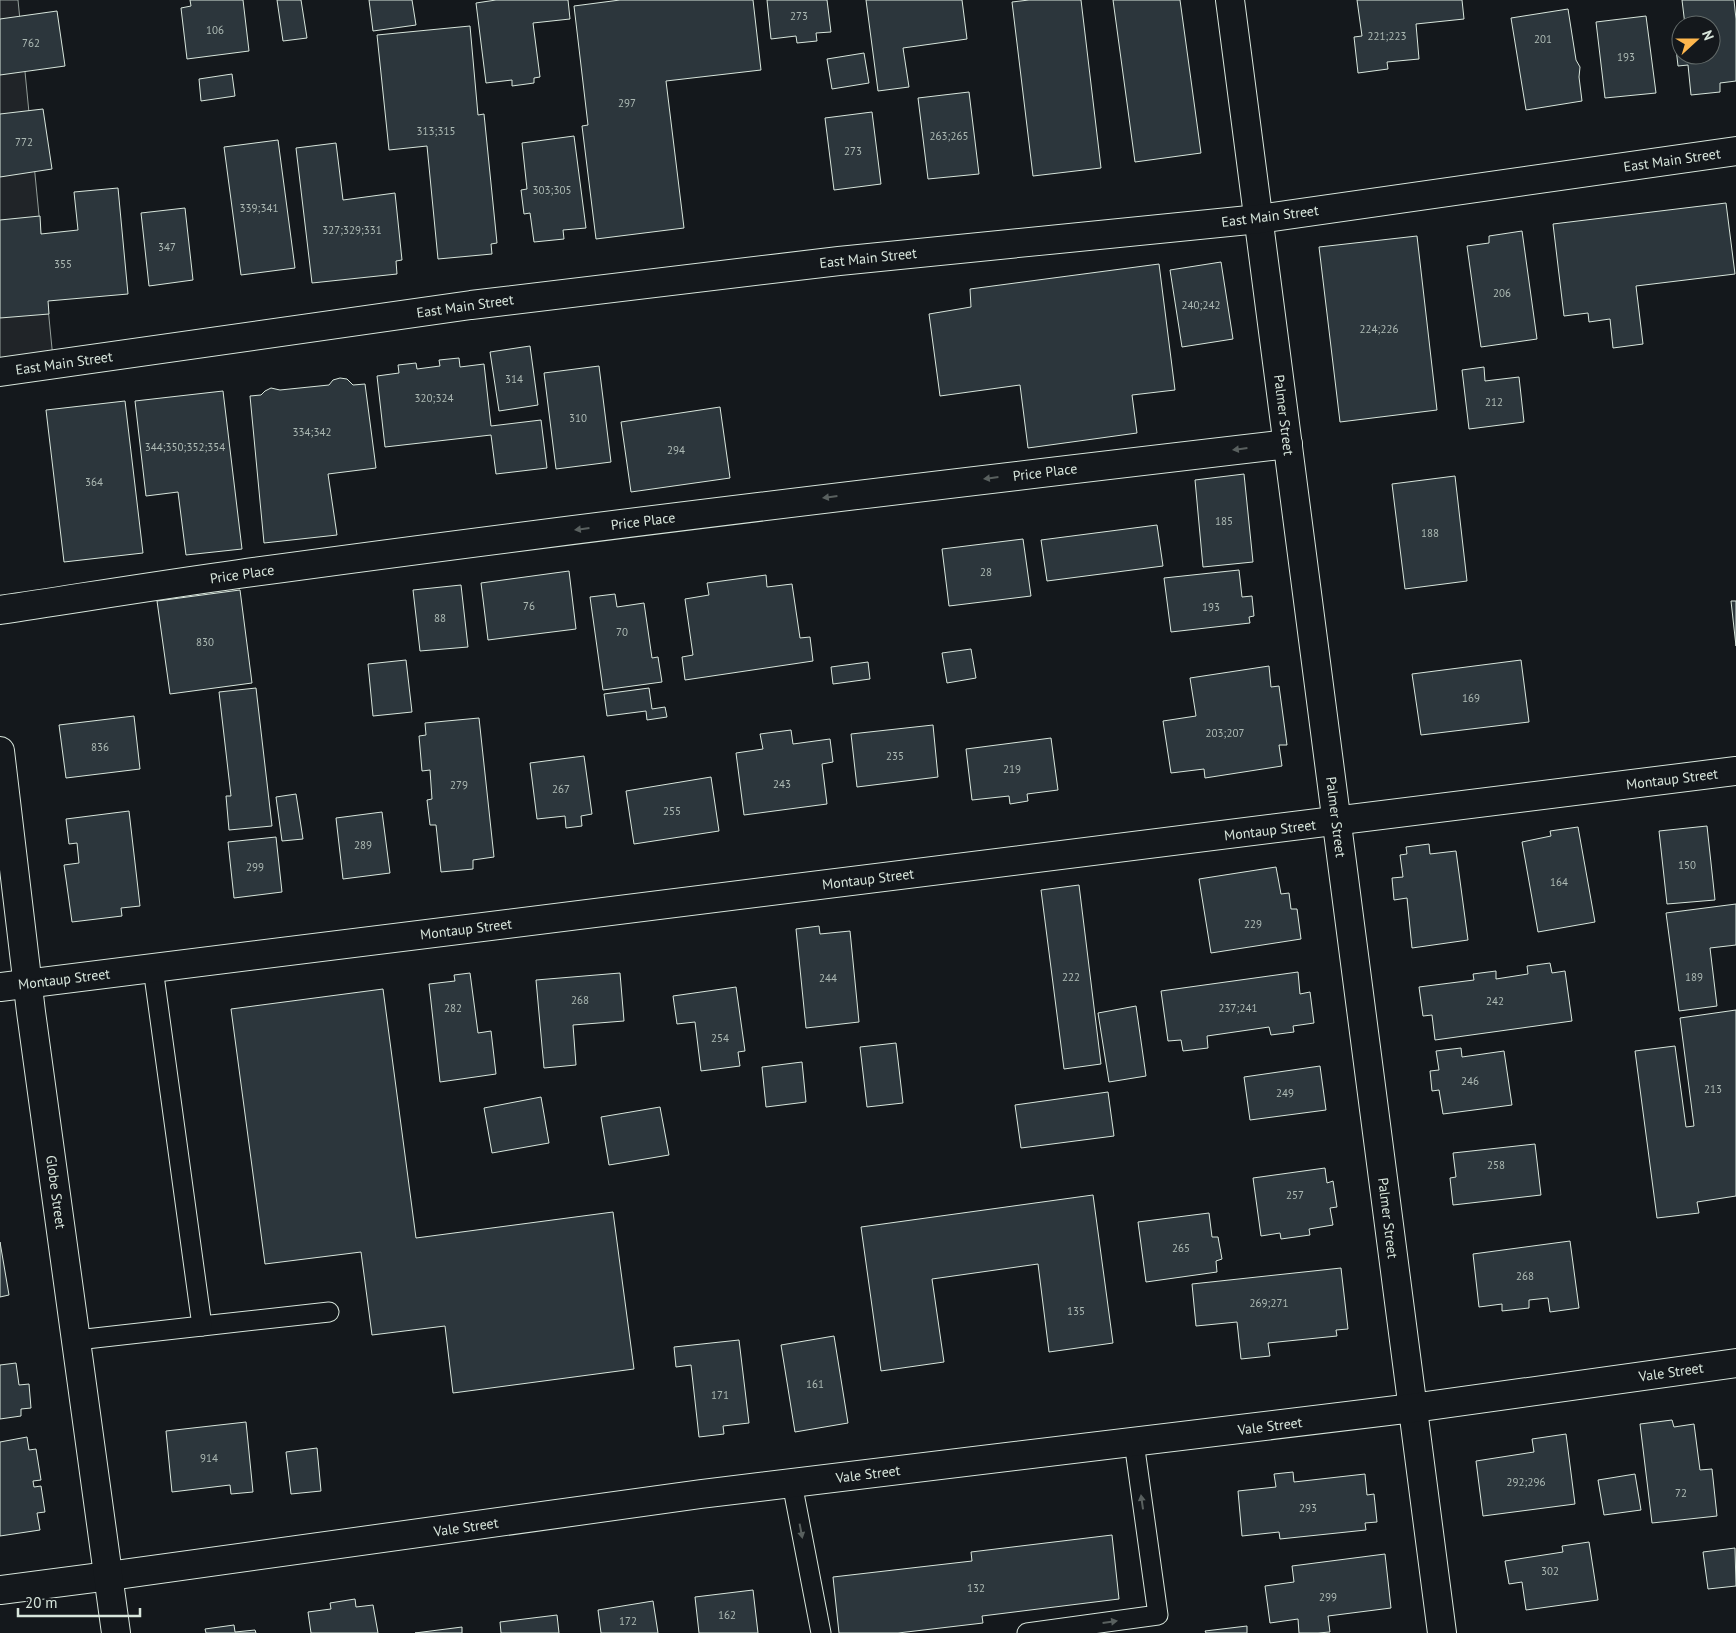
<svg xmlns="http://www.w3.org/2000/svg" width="1736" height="1633" font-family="'PT Sans',sans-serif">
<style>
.green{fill:#202428;stroke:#939e99}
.building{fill:#2c363c;stroke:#d8e6dc}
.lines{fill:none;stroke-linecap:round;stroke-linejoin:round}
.service-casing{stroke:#d8e6dc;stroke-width:21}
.minor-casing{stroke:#d8e6dc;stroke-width:30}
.secondary-casing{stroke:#d8e6dc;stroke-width:30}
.service{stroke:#14181c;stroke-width:19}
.minor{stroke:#14181c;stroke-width:28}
.secondary{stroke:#14181c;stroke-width:28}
.oneway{fill:#59605f}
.labels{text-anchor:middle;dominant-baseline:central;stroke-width:4;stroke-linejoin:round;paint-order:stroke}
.number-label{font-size:11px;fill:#adbab4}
.street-label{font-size:14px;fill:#d8e6dc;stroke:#14181c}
</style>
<rect width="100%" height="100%" fill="#14181c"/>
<path class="green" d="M0 0H18L54 369 0 376Z"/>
<g class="building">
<path d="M190 0H243L249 51 187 59 181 8 191 6Z"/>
<path d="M277 0H301L307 38 283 41Z"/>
<path d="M369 0H412L416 25 373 31Z"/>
<path d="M496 0H568L570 19 533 23 540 77 534 78V83L512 86V80L486 83 476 3Z"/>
<path d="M620 0H753L761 70 666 81 684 228 596 239 582 126 588 125 574 6Z"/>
<path d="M767 0H827L831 32 816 33 817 41 797 43 796 36 771 39Z"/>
<path d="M866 0H962L967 39 903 48 909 87 878 91Z"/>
<path d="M1029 0H1081L1101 168 1033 176 1012 2Z"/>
<path d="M1113 0H1180L1201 153 1135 162Z"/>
<path d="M1357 0H1462L1464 19 1416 24 1419 59 1387 62 1388 69 1358 73 1354 37 1362 36Z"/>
<path d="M1682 0H1734L1736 19V81L1720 83V92L1691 95 1688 65 1678 66 1675 39H1681V55H1711V25H1685Z"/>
<path d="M1568 9 1576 60 1580 67 1579 77 1582 101 1526 110 1511 18Z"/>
<path d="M57 11 65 66 0 75V19Z"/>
<path d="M1646 16 1656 93 1605 98 1596 22Z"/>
<path d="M470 26 478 115 484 114 497 243 491 244 492 254 438 259 427 146 389 150 377 35Z"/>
<path d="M864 53 869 83 832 89 827 59Z"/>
<path d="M232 74 235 96 201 101 199 79Z"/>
<path d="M969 92 979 174 928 179 918 98Z"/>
<path d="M43 109 52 169 0 177V114Z"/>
<path d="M872 112 881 184 834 190 825 118Z"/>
<path d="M574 136 586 228 563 230 564 239 534 242 530 213 524 214 521 190 527 189 522 143Z"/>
<path d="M278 140 295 268 241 275 224 147Z"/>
<path d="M336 143 343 200 395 193 402 260 396 261 397 274 312 283 296 148Z"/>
<path d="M118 188 128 294 48 301 49 314 0 318V220L40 216 41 234 78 230 74 192Z"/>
<path d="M1726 203 1735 274 1636 286 1643 344 1613 348 1610 319 1589 322 1588 313 1564 316 1553 224Z"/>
<path d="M185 208 193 280 149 286 141 213Z"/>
<path d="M1522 231 1537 339 1481 347 1467 246 1489 243V236Z"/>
<path d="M1417 236 1437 410 1340 422 1319 247Z"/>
<path d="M1221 262 1233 339 1182 347 1170 270Z"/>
<path d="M1159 264 1175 390 1132 395 1137 433 1028 448 1020 385 940 396 929 314 971 307 970 289Z"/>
<path d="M530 346 538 405 499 411 490 352Z"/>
<path d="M459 358 460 367 484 364 491 426 541 420 547 468 496 474 491 435 385 447 377 376 399 373 398 365 416 363 417 369 440 366 439 360Z"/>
<path d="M599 366 611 462 556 469 544 373Z"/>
<path d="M1484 367 1485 381 1519 377 1524 422 1469 429 1462 370Z"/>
<path d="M340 378 347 379 353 385 365 384 376 468 328 474 337 535 264 543 250 396 261 395 265 391 271 388 280 390 329 385 333 380Z"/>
<path d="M223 391 242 549 186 555 178 492 146 496 135 401Z"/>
<path d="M125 401 143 553 64 562 46 410Z"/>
<path d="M720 407 730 478 631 492 621 422Z"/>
<path d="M1244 474 1253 562 1203 567 1195 480Z"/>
<path d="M1455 476 1467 581 1405 589 1392 484Z"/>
<path d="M1157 525 1163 566 1047 581 1041 540Z"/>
<path d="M1023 539 1031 596 949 606 942 549Z"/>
<path d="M1239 570 1242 597 1252 596 1254 616 1249 617 1250 623 1171 632 1164 578Z"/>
<path d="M569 571 576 629 488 640 481 583Z"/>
<path d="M766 575 767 587 792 584 800 638 810 637 813 661 685 680 682 657 693 655 685 599 709 595 707 583Z"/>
<path d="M461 585 468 647 420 651 413 590Z"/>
<path d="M240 590 252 683 170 694 157 601Z"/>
<path d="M615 594 617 607 644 603 652 658 658 657 662 682 603 690 590 597Z"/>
<path d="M1731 601H1736V646Z"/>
<path d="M971 649 976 678 947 683 942 653Z"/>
<path d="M406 660 412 712 373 716 368 664Z"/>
<path d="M1521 660 1529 722 1421 735 1412 674Z"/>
<path d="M868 662 870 679 833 684 831 667Z"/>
<path d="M1269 666 1271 687 1279 686 1287 745H1279L1282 766 1205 778 1204 769 1171 773 1163 721 1196 716 1190 678Z"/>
<path d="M256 688 272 826 229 830 226 796H231L219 692Z"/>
<path d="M649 688 652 709 665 707 667 717 647 720 646 711 607 716 604 694Z"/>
<path d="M134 716 140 769 66 778 59 725Z"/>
<path d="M479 718 494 857 473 860V869L441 872 436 825H430L427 800 432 799 430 770 422 771 419 736 426 735 425 723Z"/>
<path d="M933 725 938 777 857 787 851 734Z"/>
<path d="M791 730 793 744 830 739 833 762 822 764 827 804 744 815 736 753 763 749 760 734Z"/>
<path d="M1051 738 1058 790 1027 794 1028 801 1010 804 1009 796 972 800 966 749Z"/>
<path d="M584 756 592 814 581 816 582 826 566 828 565 816 537 819 530 763Z"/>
<path d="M711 777 719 831 634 844 626 791Z"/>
<path d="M296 794 303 839 282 841 276 797Z"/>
<path d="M129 811 140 906 121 908 122 916 72 922 64 865 79 863 77 843 69 844 66 819Z"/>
<path d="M382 812 390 873 343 879 336 818Z"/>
<path d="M1707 826 1715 900 1667 904 1659 831Z"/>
<path d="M1578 827 1595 922 1538 932 1522 842 1551 836 1550 831Z"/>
<path d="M276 837 282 892 234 898 228 842Z"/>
<path d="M1429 844 1430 854 1456 851 1468 940 1412 948 1407 898 1394 900 1392 878 1403 877 1400 855 1407 854 1406 847Z"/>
<path d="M1276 867 1281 894 1289 893 1291 909H1297L1301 939 1211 953 1199 879Z"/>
<path d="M1079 885 1101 1064 1064 1069 1041 890Z"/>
<path d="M1736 904V945L1710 948 1717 1006 1679 1011 1666 913Z"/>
<path d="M819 926 820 934 850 931 859 1022 806 1028 796 929Z"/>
<path d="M1550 963 1552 973 1565 971 1572 1021 1435 1040 1432 1015 1423 1016 1419 987 1474 980 1473 974 1496 971V979L1528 974 1527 966Z"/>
<path d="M1298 972 1300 994 1310 992 1314 1023 1293 1026 1294 1032 1271 1035 1269 1027 1207 1036 1208 1048 1183 1051 1181 1040 1168 1041 1161 991Z"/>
<path d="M470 973 478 1033 491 1031 496 1074 440 1082 429 984 455 981 454 975Z"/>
<path d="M620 973 624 1021 573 1025 576 1065 544 1068 536 980Z"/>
<path d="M736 987 745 1051 738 1052 740 1066 701 1071 695 1022 677 1024 673 996Z"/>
<path d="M383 989 416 1238 613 1212 634 1369 453 1393 445 1326 372 1335 361 1252 265 1264 231 1009Z"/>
<path d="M1136 1006 1146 1076 1109 1082 1098 1013Z"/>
<path d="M1736 1010V1196L1697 1202 1699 1213 1657 1218 1635 1051 1675 1046 1686 1127 1694 1126 1680 1018Z"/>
<path d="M896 1043 903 1103 867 1107 860 1047Z"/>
<path d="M1461 1048 1462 1057 1504 1051 1512 1105 1443 1114 1439 1090 1432 1091 1430 1071 1439 1070 1436 1051Z"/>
<path d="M802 1062 806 1102 766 1107 762 1067Z"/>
<path d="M1320 1066 1326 1110 1250 1120 1244 1077Z"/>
<path d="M1108 1092 1114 1136 1021 1148 1015 1105Z"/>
<path d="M541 1097 549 1143 492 1153 484 1108Z"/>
<path d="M660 1107 669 1155 609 1165 601 1117Z"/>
<path d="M1535 1144 1541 1195 1453 1205 1450 1178 1456 1177 1453 1153Z"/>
<path d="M1325 1168 1327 1183 1333 1181 1337 1207 1330 1208 1333 1225 1309 1229 1310 1235 1281 1239 1280 1233 1261 1236 1253 1178Z"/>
<path d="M1093 1195 1113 1343 1049 1352 1038 1264 932 1279 944 1362 881 1371 861 1227Z"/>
<path d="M1209 1213 1212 1237H1218L1222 1259 1216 1261 1217 1272 1146 1282 1138 1222Z"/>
<path d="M1570 1241 1579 1308 1550 1312 1548 1298 1529 1300V1308L1502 1311V1304L1479 1307 1473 1254Z"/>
<path d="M0 1242 9 1295 0 1297Z"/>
<path d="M1341 1268 1348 1329 1336 1330 1337 1336 1268 1343 1270 1356 1241 1359 1237 1322 1196 1326 1192 1284Z"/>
<path d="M834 1336 848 1423 795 1432 781 1345Z"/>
<path d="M739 1340 749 1423 723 1426 724 1434 699 1437 691 1365 676 1367 674 1347Z"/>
<path d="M16 1363 19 1385 29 1384 31 1408 21 1409V1416L0 1419V1365Z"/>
<path d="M1672 1420 1674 1427 1694 1424 1700 1470 1712 1469 1717 1516 1652 1523 1640 1424Z"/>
<path d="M246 1422 253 1492 231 1494 230 1485 172 1492 166 1431Z"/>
<path d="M1566 1434 1575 1504 1483 1516 1476 1461 1534 1452 1532 1439Z"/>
<path d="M27 1437 29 1450 36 1449 41 1480 33 1481 34 1487 41 1486 45 1512 37 1513 40 1530 0 1536V1442Z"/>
<path d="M317 1448 321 1491 291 1494 286 1452Z"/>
<path d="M1293 1472 1294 1482 1365 1474 1367 1495 1374 1494 1377 1522 1365 1523 1366 1530 1280 1539 1279 1532 1242 1536 1238 1491 1276 1487 1274 1474Z"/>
<path d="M1635 1474 1641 1510 1604 1515 1598 1480Z"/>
<path d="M1112 1535 1119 1599 982 1616 983 1623 898 1633H839L833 1577 972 1561 971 1552Z"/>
<path d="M1589 1542 1598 1600 1526 1610 1522 1582 1509 1584 1505 1561 1563 1552 1562 1546Z"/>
<path d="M1735 1548 1736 1586 1708 1589 1703 1552Z"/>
<path d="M1385 1554 1391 1608 1328 1616 1330 1632 1318 1633H1299L1298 1619 1270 1623 1265 1586 1294 1582 1292 1566Z"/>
<path d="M753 1590 758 1633H699L695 1597Z"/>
<path d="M355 1599 356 1607 373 1605 378 1633H311L308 1612 331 1609 330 1603Z"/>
<path d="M653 1601 658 1633H601L598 1610Z"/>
<path d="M557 1615 559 1633H501L500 1622Z"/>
<path d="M234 1625 235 1632 255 1630 256 1633H206L205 1629Z"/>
<path d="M1247 1626V1633H1206L1205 1631Z"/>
<path d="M462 1627V1633H415Z"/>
</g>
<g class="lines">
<defs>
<g id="service">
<path d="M202 1326 329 1312"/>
<path d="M77 1340 202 1326 153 968"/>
<path d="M792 1483 821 1633"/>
<path d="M1027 1633 1158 1615 1134 1442"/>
</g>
<g id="minor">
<path d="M1230 0 1442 1633"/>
<path d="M0 372 471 305 839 261 1259 219 1736 151"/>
<path d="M0 610C80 598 159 585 239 574 588 526 938 485 1288 444"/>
<path d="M0 987 1736 771"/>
<path d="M0 1590 109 1576 701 1494 1413 1408 1736 1363"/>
</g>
<path id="secondary" d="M0 751 31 1012 116 1633"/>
</defs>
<use href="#service" class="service-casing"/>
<use href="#minor" class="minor-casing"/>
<use href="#secondary" class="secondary-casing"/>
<use href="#service" class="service"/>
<use href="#minor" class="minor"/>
<use href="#secondary" class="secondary"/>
</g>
<defs><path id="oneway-solid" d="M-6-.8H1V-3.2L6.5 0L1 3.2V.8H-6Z" transform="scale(1.25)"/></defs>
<g class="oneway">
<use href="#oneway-solid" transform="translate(1240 449) rotate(173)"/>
<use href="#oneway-solid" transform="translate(991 478) rotate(173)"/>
<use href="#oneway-solid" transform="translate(830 497) rotate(173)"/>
<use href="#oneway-solid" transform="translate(582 529) rotate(173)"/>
<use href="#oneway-solid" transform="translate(1142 1502) rotate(-98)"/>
<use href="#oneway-solid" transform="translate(801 1531) rotate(79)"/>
<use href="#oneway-solid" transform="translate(1110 1622) rotate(-8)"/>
</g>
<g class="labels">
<g class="number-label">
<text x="799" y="16">273</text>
<text x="215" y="30">106</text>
<text x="1387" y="36">221;223</text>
<text x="1543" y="39">201</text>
<text x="31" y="43">762</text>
<text x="1626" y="57">193</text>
<text x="627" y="103">297</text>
<text x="436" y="131">313;315</text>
<text x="949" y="136">263;265</text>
<text x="24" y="142">772</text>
<text x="853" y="151">273</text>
<text x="552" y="190">303;305</text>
<text x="259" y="208">339;341</text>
<text x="352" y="230">327;329;331</text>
<text x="167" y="247">347</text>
<text x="63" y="264">355</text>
<text x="1502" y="293">206</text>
<text x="1201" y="305">240;242</text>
<text x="1379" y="329">224;226</text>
<text x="514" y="379">314</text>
<text x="434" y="398">320;324</text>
<text x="1494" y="402">212</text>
<text x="578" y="418">310</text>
<text x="312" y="432">334;342</text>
<text x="185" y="447">344;350;352;354</text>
<text x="676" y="450">294</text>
<text x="94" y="482">364</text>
<text x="1224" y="521">185</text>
<text x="1430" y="533">188</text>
<text x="986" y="572">28</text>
<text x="529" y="606">76</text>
<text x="1211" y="607">193</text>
<text x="440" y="618">88</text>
<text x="622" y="632">70</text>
<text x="205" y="642">830</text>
<text x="1471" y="698">169</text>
<text x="1225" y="733">203;207</text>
<text x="100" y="747">836</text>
<text x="895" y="756">235</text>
<text x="1012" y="769">219</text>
<text x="782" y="784">243</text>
<text x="459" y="785">279</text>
<text x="561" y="789">267</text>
<text x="672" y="811">255</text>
<text x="363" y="845">289</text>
<text x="1687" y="865">150</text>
<text x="255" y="867">299</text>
<text x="1559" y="882">164</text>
<text x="1253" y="924">229</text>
<text x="1071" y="977">222</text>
<text x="1694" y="977">189</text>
<text x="828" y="978">244</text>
<text x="580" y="1000">268</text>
<text x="1495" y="1001">242</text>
<text x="453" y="1008">282</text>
<text x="1238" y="1008">237;241</text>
<text x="720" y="1038">254</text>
<text x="1470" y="1081">246</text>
<text x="1713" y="1089">213</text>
<text x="1285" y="1093">249</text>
<text x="1496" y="1165">258</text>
<text x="1295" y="1195">257</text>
<text x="1181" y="1248">265</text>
<text x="1525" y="1276">268</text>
<text x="1269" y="1303">269;271</text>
<text x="1076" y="1311">135</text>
<text x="815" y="1384">161</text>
<text x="720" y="1395">171</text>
<text x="209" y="1458">914</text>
<text x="1526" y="1482">292;296</text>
<text x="1681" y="1493">72</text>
<text x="1308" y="1508">293</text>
<text x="1550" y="1571">302</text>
<text x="976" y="1588">132</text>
<text x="1328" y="1597">299</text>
<text x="727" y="1615">162</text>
<text x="628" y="1621">172</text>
</g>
<g class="street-label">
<text transform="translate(1672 160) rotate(-8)">East Main Street</text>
<text transform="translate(1270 216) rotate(-7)">East Main Street</text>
<text transform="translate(868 258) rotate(-6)">East Main Street</text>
<text transform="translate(465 306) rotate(-8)">East Main Street</text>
<text transform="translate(64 363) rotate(-8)">East Main Street</text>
<text transform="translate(1284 415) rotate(83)">Palmer Street</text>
<text transform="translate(1045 472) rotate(-7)">Price Place</text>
<text transform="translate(643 521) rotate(-7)">Price Place</text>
<text transform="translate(242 574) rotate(-8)">Price Place</text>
<text transform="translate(1672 779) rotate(-7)">Montaup Street</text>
<text transform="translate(1336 817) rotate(83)">Palmer Street</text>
<text transform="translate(1270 830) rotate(-7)">Montaup Street</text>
<text transform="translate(868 879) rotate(-7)">Montaup Street</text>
<text transform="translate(466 929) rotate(-7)">Montaup Street</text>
<text transform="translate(64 979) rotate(-7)">Montaup Street</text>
<text transform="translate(56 1192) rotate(82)">Globe Street</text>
<text transform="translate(1388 1218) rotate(83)">Palmer Street</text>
<text transform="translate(1671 1372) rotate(-8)">Vale Street</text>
<text transform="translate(1270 1426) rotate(-7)">Vale Street</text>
<text transform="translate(868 1474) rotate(-7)">Vale Street</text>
<text transform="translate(466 1527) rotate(-8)">Vale Street</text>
</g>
</g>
<g transform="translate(1696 40) rotate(69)"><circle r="24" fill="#14181c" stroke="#626a69"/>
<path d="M0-4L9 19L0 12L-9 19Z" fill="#ffb74d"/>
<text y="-8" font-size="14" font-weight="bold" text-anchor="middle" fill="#d8e6dc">N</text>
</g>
<path d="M18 1608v8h122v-8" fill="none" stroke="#d8e6dc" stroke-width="2.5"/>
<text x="25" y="1608" font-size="15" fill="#d8e6dc" stroke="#14181c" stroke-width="4" paint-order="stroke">20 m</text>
</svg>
